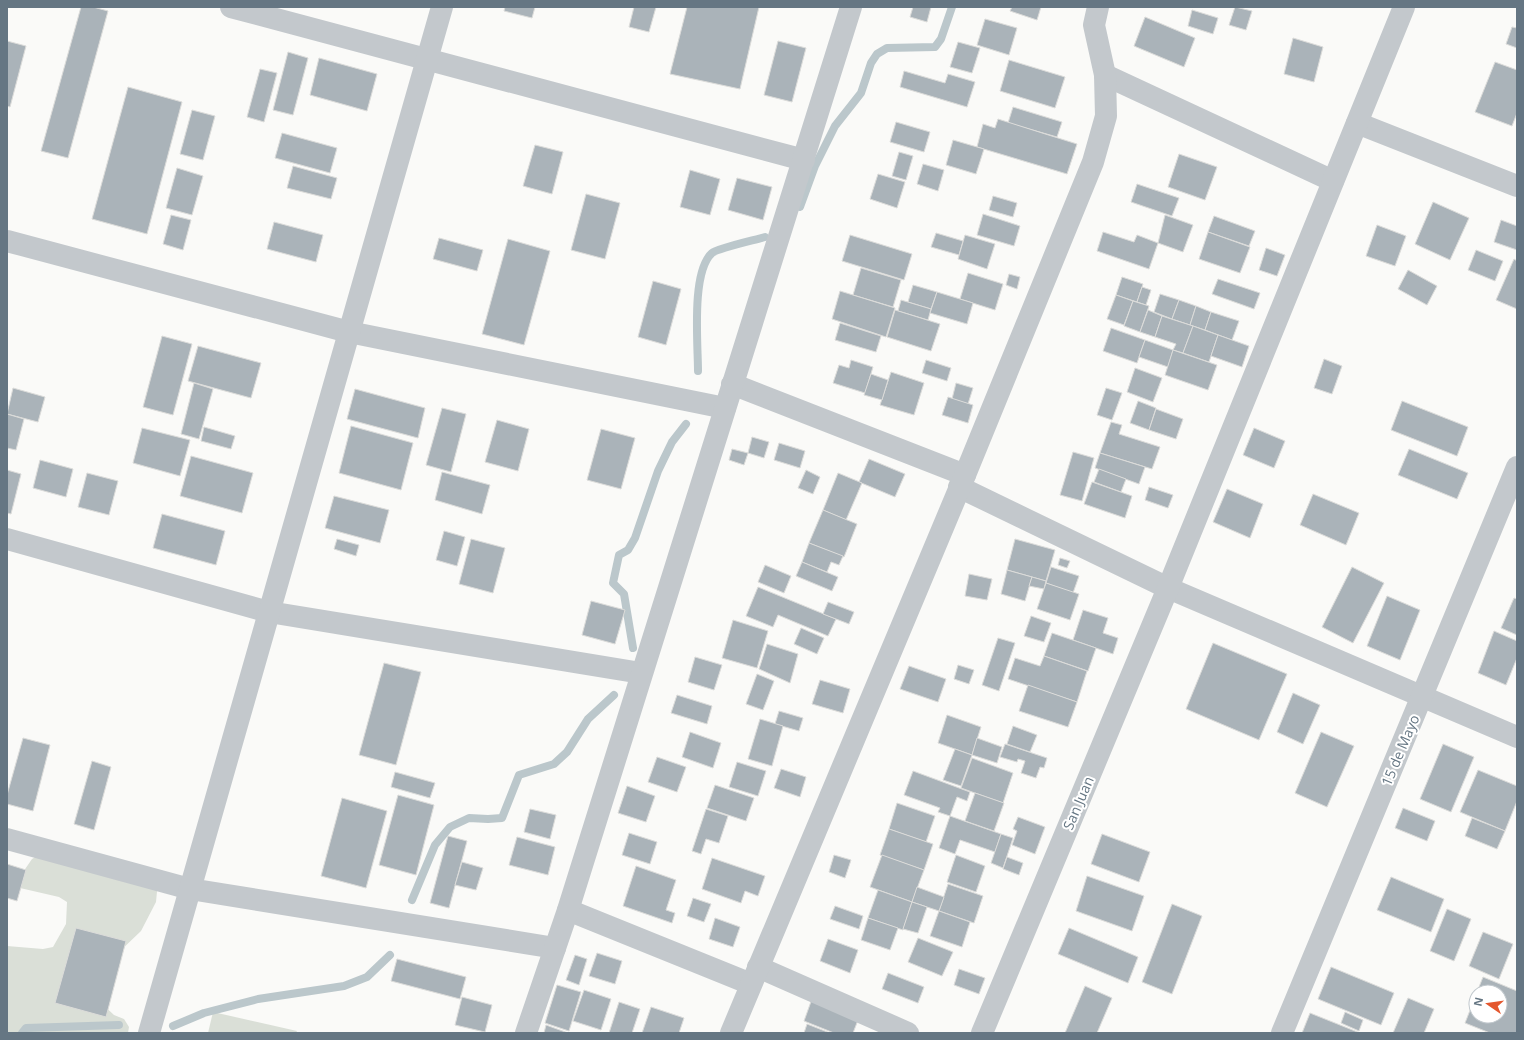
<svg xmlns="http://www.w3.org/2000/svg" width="1524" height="1040" font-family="'Open Sans',sans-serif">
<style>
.green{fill:#dadfd7}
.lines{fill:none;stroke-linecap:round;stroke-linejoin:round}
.stream{stroke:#bbc7cb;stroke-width:8}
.building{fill:#aab3b9;stroke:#dcdcda}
.minor{stroke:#c3c8cc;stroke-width:22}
.labels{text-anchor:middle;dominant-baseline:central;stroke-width:4;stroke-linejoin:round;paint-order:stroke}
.street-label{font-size:14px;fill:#657683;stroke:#fff}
</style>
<rect width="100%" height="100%" fill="#fafaf8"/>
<g class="green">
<path d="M50 849 158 881 156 902 141 931 118 953 99 1001 114 1015 124 1019 129 1027 128 1033H7V946L43 949 53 947 66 924 67 902 59 897 20 888 19 878 32 859Z"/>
<path d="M213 1012 297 1031 296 1033H208Z"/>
</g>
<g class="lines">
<g class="stream">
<path d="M800 207 815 166 835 126 861 93 871 63 877 54 887 48 935 47 941 39 952 7"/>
<path d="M698 371C698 344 691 272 712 253 718 248 755 240 765 237"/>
<path d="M633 648 624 594 613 583 619 555 628 550 635 538 658 471 672 442 686 424"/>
<path d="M412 900 435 845 450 827 469 818 488 819 502 818 519 775 554 764 567 752 588 719 614 695"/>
<path d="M173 1026 204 1013 258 999 344 986 367 977 390 955"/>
<path d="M22 1033 26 1028 119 1025"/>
</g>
</g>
<g class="building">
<path d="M81 7H93L108 11 68 158 41 151Z"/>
<path d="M505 7H535L532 18 504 11Z"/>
<path d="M634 7H656L649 32 629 27Z"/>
<path d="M687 7H759L740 89 670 74Z"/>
<path d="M913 7H931L927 22 910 17Z"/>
<path d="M1012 7H1041L1037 20 1010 11Z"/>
<path d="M1235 7 1252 11 1246 30 1229 25Z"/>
<path d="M1192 10 1218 18 1213 34 1188 26Z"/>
<path d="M1145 17 1195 38 1184 67 1134 46Z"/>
<path d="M985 19 1017 28 1009 55 977 45Z"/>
<path d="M1512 27 1517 28V48L1506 44Z"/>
<path d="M1293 38 1323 47 1314 82 1284 74Z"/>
<path d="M7 41 26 46 10 107 7 106Z"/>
<path d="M778 41 806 48 792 102 764 95Z"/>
<path d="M958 42 980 48 972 73 950 67Z"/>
<path d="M288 52 308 58 293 115 273 110Z"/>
<path d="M319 58 377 74 367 111 310 95Z"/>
<path d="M1009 60 1065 77 1055 108 1000 91Z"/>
<path d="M1495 62 1517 70V113L1512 126 1475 112Z"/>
<path d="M260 69 277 73 264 122 247 117Z"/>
<path d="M904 71 945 83 948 74 975 82 967 107 900 87Z"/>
<path d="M128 87 182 102 147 234 92 219Z"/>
<path d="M1013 107 1062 122 1057 137 1008 123Z"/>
<path d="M192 110 215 116 203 160 180 154Z"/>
<path d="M998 119 1077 144 1067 174 977 147 983 124 995 128Z"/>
<path d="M896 122 930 132 924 152 890 142Z"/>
<path d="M282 133 337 148 330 173 275 158Z"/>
<path d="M953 140 984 149 976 174 946 165Z"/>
<path d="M535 145 563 152 552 194 523 186Z"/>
<path d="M899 152 913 156 906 180 892 176Z"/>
<path d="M1179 154 1217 167 1205 200 1168 187Z"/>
<path d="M923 164 944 170 938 191 917 184Z"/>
<path d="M293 166 337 178 331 199 287 188Z"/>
<path d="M177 168 203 176 192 215 166 208Z"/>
<path d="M690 170 720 179 710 215 680 207Z"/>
<path d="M878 174 905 182 897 208 870 199Z"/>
<path d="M737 178 772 187 763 220 728 210Z"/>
<path d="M1137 184 1179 198 1172 216 1131 202Z"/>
<path d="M586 194 620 203 605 259 571 250Z"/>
<path d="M993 196 1017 203 1013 217 989 210Z"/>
<path d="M1433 202 1469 218 1450 260 1415 244Z"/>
<path d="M983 214 1020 226 1014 246 977 235Z"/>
<path d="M171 215 191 220 183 250 163 244Z"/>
<path d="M1165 215 1193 225 1183 252 1158 243Z"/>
<path d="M1214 216 1255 231 1249 246 1208 232Z"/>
<path d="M1501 220 1517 226V250L1494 242Z"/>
<path d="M274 222 323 235 316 262 267 249Z"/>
<path d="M1377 225 1406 236 1395 266 1366 256Z"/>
<path d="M1103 232 1134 242 1137 235 1158 243 1149 269 1097 251Z"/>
<path d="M1208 232 1250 247 1240 273 1199 259Z"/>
<path d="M936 233 963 241 959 255 931 247Z"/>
<path d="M850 235 912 254 904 280 842 261Z"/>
<path d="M965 235 995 244 987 269 958 259Z"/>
<path d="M439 238 483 250 477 271 433 259Z"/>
<path d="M508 239 550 251 524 345 482 334Z"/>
<path d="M1266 248 1285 255 1277 276 1259 270Z"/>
<path d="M1476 250 1503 261 1495 281 1468 270Z"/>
<path d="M1514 259 1517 261V309L1496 300Z"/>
<path d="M861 268 901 280 893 307 853 295Z"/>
<path d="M1408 270 1437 286 1427 305 1398 289Z"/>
<path d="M968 273 1003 284 995 310 960 299Z"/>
<path d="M1009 274 1020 277 1017 289 1006 285Z"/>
<path d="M1122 277 1143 284 1137 302 1116 295Z"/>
<path d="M1218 279 1260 293 1254 309 1212 294Z"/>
<path d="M653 281 681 289 666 345 638 337Z"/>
<path d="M913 285 937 292 931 309 908 302Z"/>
<path d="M1142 287 1151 290 1146 305 1137 302Z"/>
<path d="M840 291 895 308 886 337 832 319Z"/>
<path d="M937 292 973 303 967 324 930 313Z"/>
<path d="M1160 294 1179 300 1172 319 1154 312Z"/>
<path d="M1116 295 1133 301 1124 325 1107 319Z"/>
<path d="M901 300 931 309 928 320 898 311Z"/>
<path d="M1179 300 1196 306 1190 325 1172 319Z"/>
<path d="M1133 301 1149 306 1140 332 1124 326Z"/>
<path d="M1196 306 1211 312 1205 330 1190 325Z"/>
<path d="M895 310 940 324 931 351 887 337Z"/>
<path d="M1148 310 1162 316 1155 337 1140 332Z"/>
<path d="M1211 312 1239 321 1232 340 1205 330Z"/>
<path d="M1162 316 1193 326 1183 353 1173 350 1176 344 1155 337Z"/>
<path d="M840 323 881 336 876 352 835 340Z"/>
<path d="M1193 326 1218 335 1209 362 1183 353Z"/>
<path d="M1111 328 1145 340 1137 363 1103 351Z"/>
<path d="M1218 335 1249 346 1242 367 1211 356Z"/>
<path d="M162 336 192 344 173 415 143 407Z"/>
<path d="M1145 340 1173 350 1168 367 1139 357Z"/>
<path d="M198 346 261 363 251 398 188 381Z"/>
<path d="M1173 350 1217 365 1208 390 1165 375Z"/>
<path d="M1324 359 1342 366 1332 394 1314 388Z"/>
<path d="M851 360 873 367 865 393 833 383 839 365 849 368Z"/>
<path d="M926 360 951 368 947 381 922 373Z"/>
<path d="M1135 368 1162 378 1153 402 1127 392Z"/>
<path d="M891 372 924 383 914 415 880 405Z"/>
<path d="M871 374 888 380 882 400 864 395Z"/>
<path d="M194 383 213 389 199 439 181 434Z"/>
<path d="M956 383 973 388 968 404 952 399Z"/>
<path d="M13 388 45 397 38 422 7 414Z"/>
<path d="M1106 388 1122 393 1112 420 1097 415Z"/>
<path d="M355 389 425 408 418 438 347 419Z"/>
<path d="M948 397 973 405 968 423 942 415Z"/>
<path d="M1138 401 1156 408 1149 430 1130 423Z"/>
<path d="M1402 401 1468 427 1457 456 1391 430Z"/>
<path d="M442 408 466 414 451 472 426 465Z"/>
<path d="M1156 409 1183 419 1176 439 1149 430Z"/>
<path d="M7 414 24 419 16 450 7 448Z"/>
<path d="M497 420 529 429 518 471 485 462Z"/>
<path d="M1111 422 1122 425 1119 434 1160 447 1152 469 1100 453Z"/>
<path d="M351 426 413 443 401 490 339 473Z"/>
<path d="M204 427 235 436 231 449 201 441Z"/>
<path d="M142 428 190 440 180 476 133 463Z"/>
<path d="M1254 428 1285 441 1274 468 1243 455Z"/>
<path d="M601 429 635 438 621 489 587 480Z"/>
<path d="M752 437 769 442 764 458 748 453Z"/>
<path d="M779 443 805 451 800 468 774 460Z"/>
<path d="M732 449 748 453 744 465 729 460Z"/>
<path d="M1409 449 1468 473 1457 499 1398 475Z"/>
<path d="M1073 452 1094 458 1082 501 1060 495Z"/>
<path d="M1100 453 1145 467 1139 484 1095 468Z"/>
<path d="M191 456 253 473 242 513 180 496Z"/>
<path d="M869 459 905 474 895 497 859 482Z"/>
<path d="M40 460 73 469 66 497 33 488Z"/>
<path d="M1099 469 1126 479 1121 492 1094 482Z"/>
<path d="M7 470 21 474 11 514 7 513Z"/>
<path d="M806 470 820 477 813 494 798 488Z"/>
<path d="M442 472 490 485 482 514 435 500Z"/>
<path d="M87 473 118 481 109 515 78 507Z"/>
<path d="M838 473 862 483 846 520 823 510Z"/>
<path d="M1092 482 1132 496 1125 518 1084 504Z"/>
<path d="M1149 487 1173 495 1168 508 1145 500Z"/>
<path d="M1227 489 1263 504 1250 538 1213 522Z"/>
<path d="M1313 494 1359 513 1346 545 1300 525Z"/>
<path d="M334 496 389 510 380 543 325 528Z"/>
<path d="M823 510 857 524 844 557 809 543Z"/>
<path d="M162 514 225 531 216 565 153 548Z"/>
<path d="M444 531 465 537 457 566 436 560Z"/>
<path d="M337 539 359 545 356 556 334 549Z"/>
<path d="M471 539 505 548 493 593 459 584Z"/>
<path d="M1015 539 1055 550 1046 581 1007 570Z"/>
<path d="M809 543 843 556 839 565 831 562 827 572 802 562Z"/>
<path d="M1060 558 1070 561 1067 568 1058 565Z"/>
<path d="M802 562 838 577 832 591 796 576Z"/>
<path d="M765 565 791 576 784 593 758 582Z"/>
<path d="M1051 567 1079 576 1073 593 1046 583Z"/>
<path d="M1352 567 1384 583 1353 643 1322 627Z"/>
<path d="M1007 570 1032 577 1025 601 1001 594Z"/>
<path d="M969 574 992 579 987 600 965 596Z"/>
<path d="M1032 577 1046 581 1044 589 1029 586Z"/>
<path d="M1046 583 1079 594 1070 620 1037 609Z"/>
<path d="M758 587 836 619 828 636 778 615 773 627 746 616Z"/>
<path d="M1387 596 1420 610 1400 660 1367 646Z"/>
<path d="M1514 598 1517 599V635L1501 628Z"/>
<path d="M591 601 625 610 615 644 582 635Z"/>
<path d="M828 602 854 612 849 624 823 614Z"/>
<path d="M1083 610 1108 618 1103 633 1118 638 1113 654 1073 640Z"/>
<path d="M1031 616 1051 623 1044 642 1024 636Z"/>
<path d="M733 620 768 631 757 668 722 658Z"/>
<path d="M801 628 824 638 817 654 794 644Z"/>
<path d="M1494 631 1517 641V658L1506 685 1478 673Z"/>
<path d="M1052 633 1096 648 1088 671 1044 656Z"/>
<path d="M998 638 1015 643 999 691 982 685Z"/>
<path d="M1213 643 1287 674 1259 740 1186 709Z"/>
<path d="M767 644 798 654 790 683 759 669Z"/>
<path d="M1044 656 1087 671 1077 702 1008 679 1015 658 1040 666Z"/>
<path d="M695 657 722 665 714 690 688 682Z"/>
<path d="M384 663 421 672 396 765 359 755Z"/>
<path d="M958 665 974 670 969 684 954 679Z"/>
<path d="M909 666 946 679 938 702 900 689Z"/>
<path d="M757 674 774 681 763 710 746 704Z"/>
<path d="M820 680 850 689 843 713 812 704Z"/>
<path d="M1028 685 1077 702 1068 727 1019 711Z"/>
<path d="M1293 693 1320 705 1303 744 1277 732Z"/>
<path d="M677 695 712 706 707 724 671 713Z"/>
<path d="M779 711 803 718 799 731 775 724Z"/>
<path d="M947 715 981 727 972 755 938 743Z"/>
<path d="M760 719 783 726 772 766 748 759Z"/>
<path d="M1013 726 1037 735 1030 752 1007 744Z"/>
<path d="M690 732 721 743 713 768 682 757Z"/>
<path d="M1321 732 1354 746 1327 807 1295 793Z"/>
<path d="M23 738 50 745 33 811 7 804V795Z"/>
<path d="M977 738 1002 747 997 763 972 755Z"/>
<path d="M1005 744 1047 758 1044 768 1040 767 1036 778 1021 773 1025 761 1018 759 1017 762 1000 757Z"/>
<path d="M1443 744 1474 757 1451 812 1420 799Z"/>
<path d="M955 749 972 755 961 786 943 780Z"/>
<path d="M657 757 686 767 677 792 648 782Z"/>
<path d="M972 758 1013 773 1003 803 961 788Z"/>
<path d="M92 761 111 767 94 830 74 824Z"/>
<path d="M737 762 766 771 758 796 729 787Z"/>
<path d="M781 769 806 777 800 797 774 788Z"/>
<path d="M1478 770 1517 786V801L1505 831 1460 812Z"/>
<path d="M913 771 970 792 967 801 957 797 950 816 938 812 940 808 904 795Z"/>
<path d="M395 772 435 783 430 798 391 787Z"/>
<path d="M715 785 754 798 746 821 707 808Z"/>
<path d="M627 786 655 796 646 822 618 813Z"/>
<path d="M975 793 1004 803 994 831 965 821Z"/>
<path d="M398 795 434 805 416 875 379 865Z"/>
<path d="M342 798 387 811 366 888 321 876Z"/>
<path d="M897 803 935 816 926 842 889 829Z"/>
<path d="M1403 808 1435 821 1427 841 1395 828Z"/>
<path d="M530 809 556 815 550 839 524 832Z"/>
<path d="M706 809 728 816 719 843 706 839 701 854 692 851Z"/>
<path d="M950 816 1001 834 995 852 960 840 955 854 939 848Z"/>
<path d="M1018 817 1045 827 1035 854 1012 845 1017 831 1013 829Z"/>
<path d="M1472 818 1505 831 1497 849 1465 836Z"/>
<path d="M889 829 933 844 924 870 880 855Z"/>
<path d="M629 833 657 842 650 864 622 855Z"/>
<path d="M1001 834 1013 838 1003 868 991 863Z"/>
<path d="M1102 834 1150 852 1139 882 1091 864Z"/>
<path d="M448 836 467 841 449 908 430 903Z"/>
<path d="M517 837 555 847 548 875 509 865Z"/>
<path d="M834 855 851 860 845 878 829 872Z"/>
<path d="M882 855 924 870 912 902 870 887Z"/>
<path d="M956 855 985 866 976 892 947 882Z"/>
<path d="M1007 857 1023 863 1019 875 1003 869Z"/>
<path d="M712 858 765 876 758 896 745 891 741 903 702 889Z"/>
<path d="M462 862 483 868 476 890 455 885Z"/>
<path d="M7 864 26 870 17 901 7 898Z"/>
<path d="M636 866 676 880 666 910 675 913 672 923 623 906Z"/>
<path d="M1087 876 1144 896 1132 931 1076 911Z"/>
<path d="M1391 877 1444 899 1431 932 1377 910Z"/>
<path d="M948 884 983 896 974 923 939 911Z"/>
<path d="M917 887 944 897 939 911 912 902Z"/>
<path d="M878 890 912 902 903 930 868 918Z"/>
<path d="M693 898 711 904 704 922 687 916Z"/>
<path d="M912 902 927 907 918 933 903 929Z"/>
<path d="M1172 904 1202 916 1172 994 1142 982Z"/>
<path d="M835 906 863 916 859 929 830 919Z"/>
<path d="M1447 909 1471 919 1454 961 1430 951Z"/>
<path d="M939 911 970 922 962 947 930 936Z"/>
<path d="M715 918 740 927 733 947 709 939Z"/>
<path d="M868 918 898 928 890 950 861 940Z"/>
<path d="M76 928 126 941 106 1017 55 1003Z"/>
<path d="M1069 928 1138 957 1128 983 1058 954Z"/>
<path d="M1483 932 1513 944 1499 979 1469 966Z"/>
<path d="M918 938 953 952 942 976 908 962Z"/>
<path d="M828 939 858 950 850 973 820 961Z"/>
<path d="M597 953 622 961 615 984 589 976Z"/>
<path d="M575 955 587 959 579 985 566 980Z"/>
<path d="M397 959 466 977 460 999 391 981Z"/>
<path d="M1331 967 1394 993 1381 1025 1318 999Z"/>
<path d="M959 969 985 978 979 994 954 985Z"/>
<path d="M888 973 924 987 918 1003 882 989Z"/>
<path d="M1483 977 1517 991V1033H1490L1465 1023 1476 995V1016H1500V992H1477Z"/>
<path d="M557 985 581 992 569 1031 545 1023Z"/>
<path d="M1085 986 1112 998 1097 1033H1065Z"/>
<path d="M584 990 611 999 601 1030 573 1021Z"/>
<path d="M813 996 860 1015 853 1033H834L804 1021Z"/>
<path d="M462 997 492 1005 485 1032 455 1025Z"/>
<path d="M1408 998 1434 1009 1424 1033H1393Z"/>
<path d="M619 1002 640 1009 632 1033H609Z"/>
<path d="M651 1007 684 1018 679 1033H642Z"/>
<path d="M1345 1012 1363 1020 1359 1031 1341 1023Z"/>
<path d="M1310 1013 1360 1033H1302Z"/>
<path d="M807 1024 830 1033H804Z"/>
<path d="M546 1025 568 1033H544Z"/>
</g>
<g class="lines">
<g class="minor">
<path d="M231 7 804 160"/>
<path d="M1105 75 1333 181"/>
<path d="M1357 123 1517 186"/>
<path d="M7 241 349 332 725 408"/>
<path d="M732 384 965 475"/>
<path d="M959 487 1168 588 1517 737"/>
<path d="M7 539 269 612 641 673"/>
<path d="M7 839 190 889 555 948"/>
<path d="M568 910 751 984"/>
<path d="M758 967 908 1033"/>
<path d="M149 1033 442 7"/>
<path d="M526 1033 568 910 851 7"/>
<path d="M731 1033 965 475 1093 162 1106 116 1105 75 1094 25 1098 7"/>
<path d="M982 1033 1168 588 1404 7"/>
<path d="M1282 1033 1517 467"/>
</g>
</g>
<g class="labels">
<g class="street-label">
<text transform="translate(1400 750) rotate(-67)">15 de Mayo</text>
<text transform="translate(1078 803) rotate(-67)">San Juan</text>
</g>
</g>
<rect width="1524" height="1040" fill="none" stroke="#657683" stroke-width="16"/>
<g transform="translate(1488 1004) rotate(283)"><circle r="19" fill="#ffffff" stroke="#c1c8cd"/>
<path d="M0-3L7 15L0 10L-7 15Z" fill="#e4572e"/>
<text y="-6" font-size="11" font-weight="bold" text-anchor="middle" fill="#657683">N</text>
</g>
</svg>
